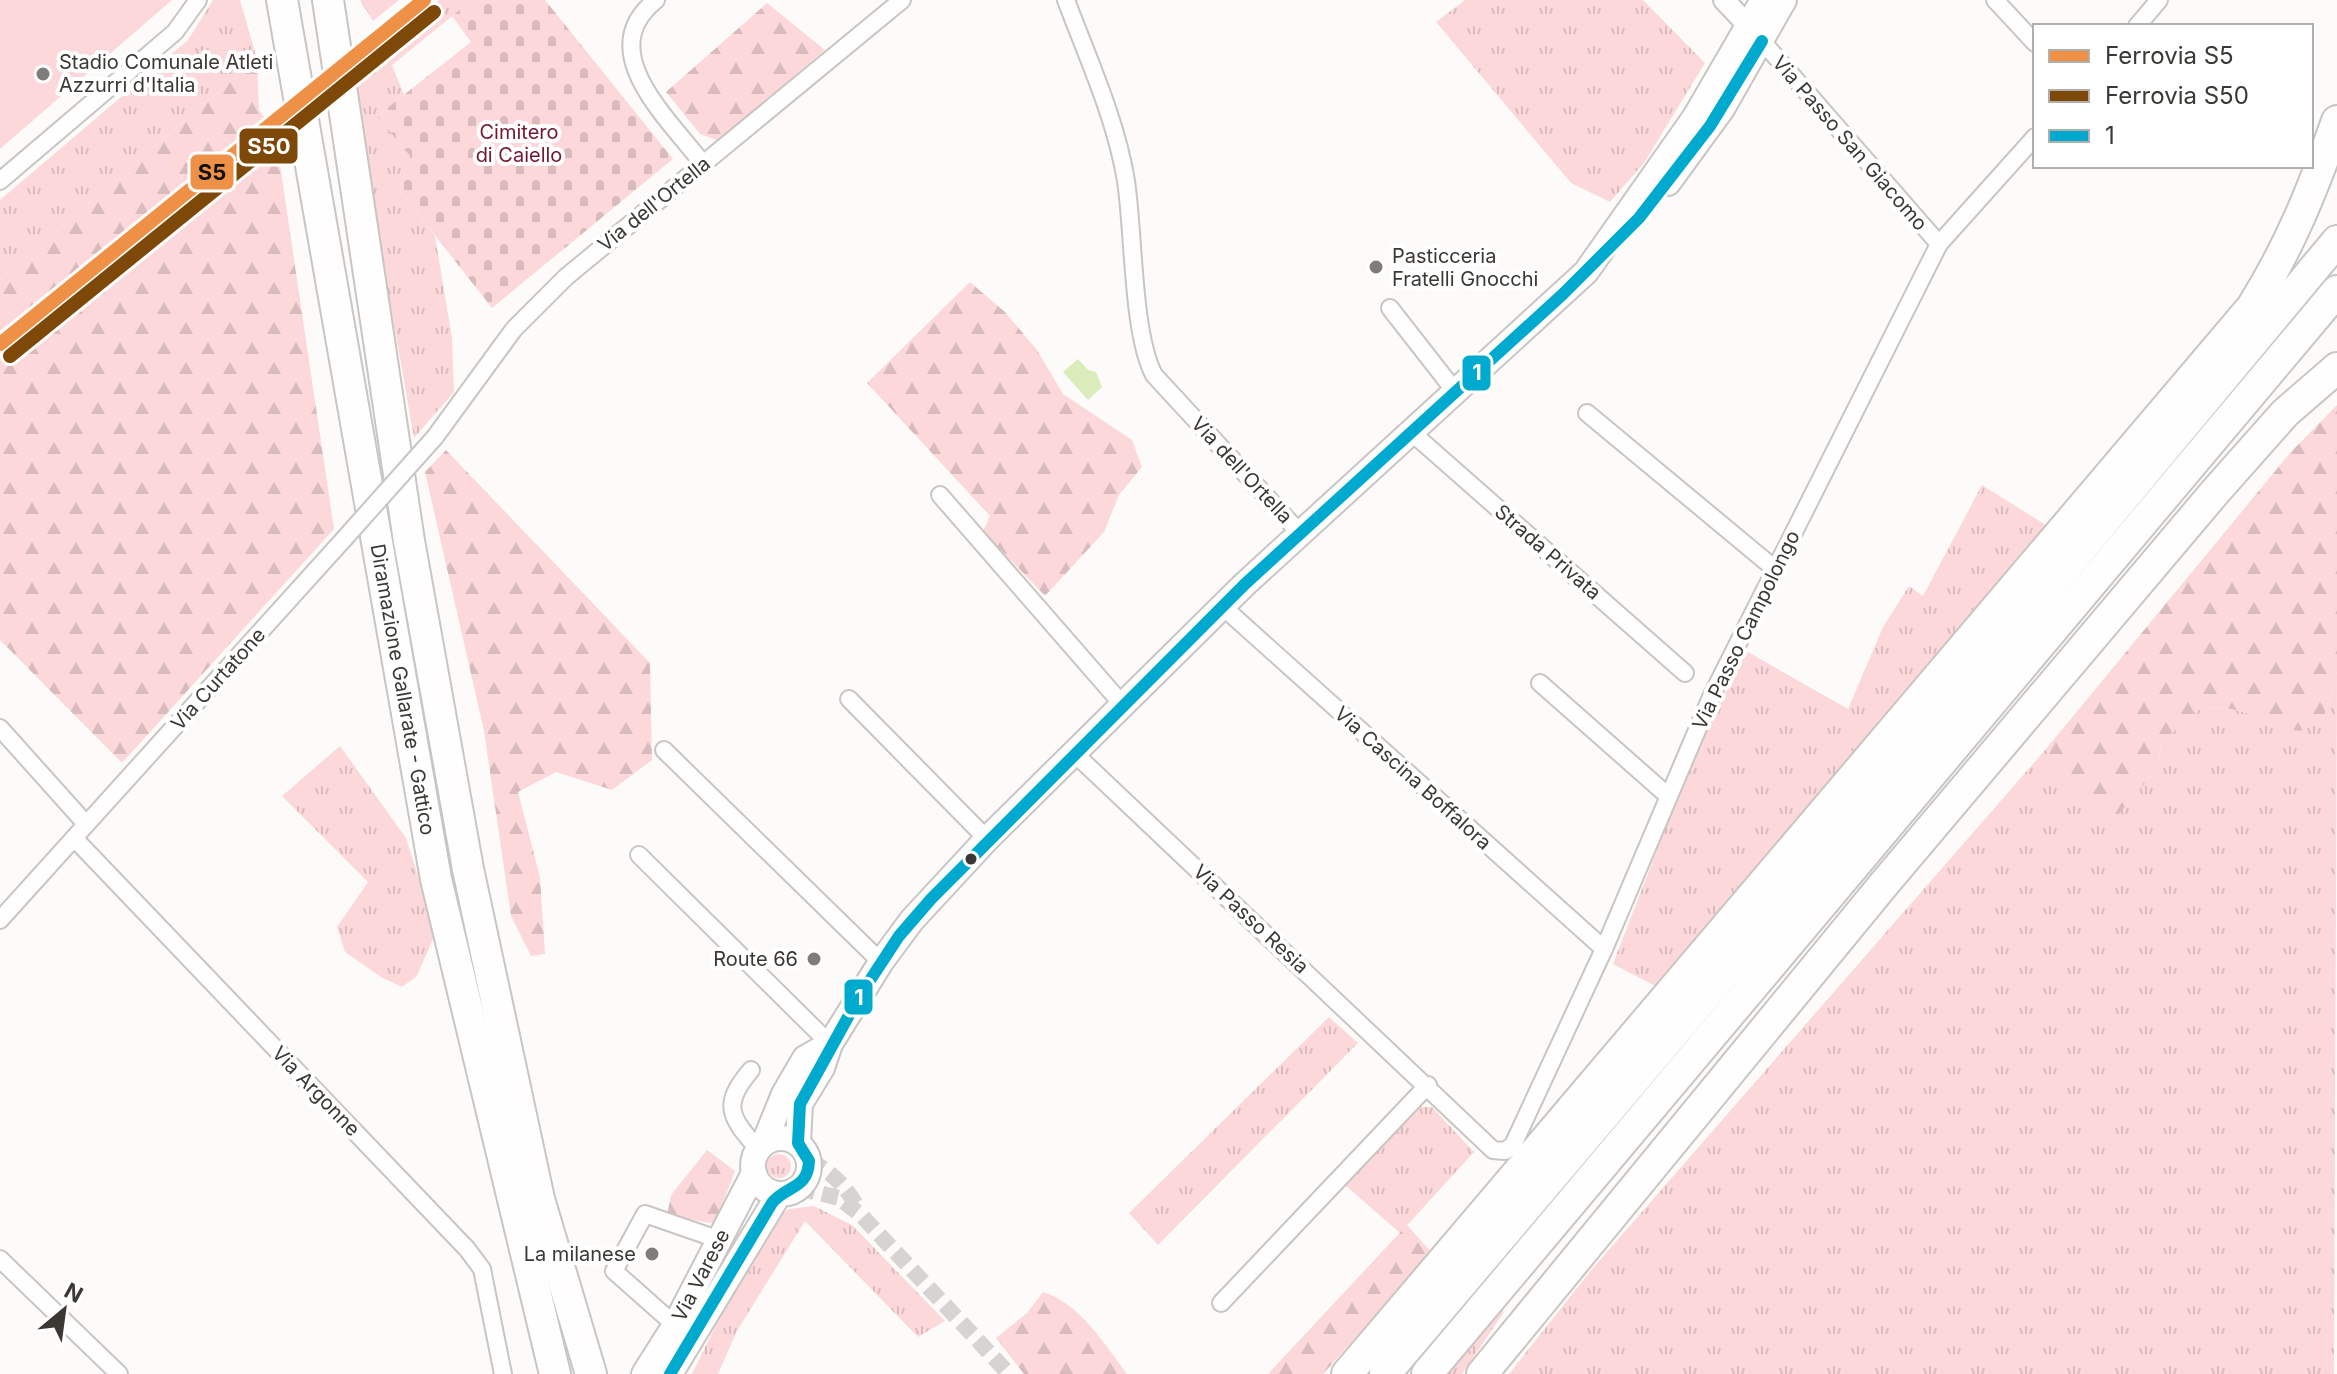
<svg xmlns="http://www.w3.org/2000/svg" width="2337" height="1374" font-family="Inter,sans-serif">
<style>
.grass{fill:url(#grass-tufts)}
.forest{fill:url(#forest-firs)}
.cemetery{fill:url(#cemetery-stones)}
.park{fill:#fcd8db}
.water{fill:#dbecbb}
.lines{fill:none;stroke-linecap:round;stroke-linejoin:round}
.minor-tunnel{stroke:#d6d4d2;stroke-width:16;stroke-dasharray:16 8;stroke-linecap:butt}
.minor-casing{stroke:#c8c5c3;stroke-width:20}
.tertiary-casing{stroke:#c8c5c3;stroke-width:24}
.secondary-casing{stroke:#c8c5c3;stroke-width:28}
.motorway-casing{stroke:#c8c5c3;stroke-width:34}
.minor{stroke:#fffefe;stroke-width:16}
.tertiary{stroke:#fffefe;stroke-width:20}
.secondary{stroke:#fffefe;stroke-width:24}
.motorway{stroke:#fffefe;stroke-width:30}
.minor-bridge-casing{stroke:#c8c5c3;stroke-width:20;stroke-linecap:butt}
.minor-bridge{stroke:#fffefe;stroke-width:16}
.bus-1-casing{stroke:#fff;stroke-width:18}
.bus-1{stroke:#00a9ce;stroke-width:12}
.rail-1-casing{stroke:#fff;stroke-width:20}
.rail-2-casing{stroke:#fff;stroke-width:20}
.rail-1{stroke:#ee9146;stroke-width:14}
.rail-2{stroke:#7d4808;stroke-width:14}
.poi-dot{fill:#7f7c79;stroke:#fff;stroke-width:3}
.bus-dot{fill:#3b3834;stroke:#fff;stroke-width:3}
.labels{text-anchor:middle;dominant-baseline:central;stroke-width:8;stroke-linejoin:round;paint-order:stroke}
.poi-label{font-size:20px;fill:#3b3834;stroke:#fff;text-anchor:start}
.park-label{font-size:20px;fill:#73192f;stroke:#fff}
.street-label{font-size:20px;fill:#3b3834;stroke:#fff}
.line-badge{stroke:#fff;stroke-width:3}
.badge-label{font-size:22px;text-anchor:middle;font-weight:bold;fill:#fff}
.pale-badge-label{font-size:22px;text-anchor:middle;font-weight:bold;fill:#111}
</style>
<defs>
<pattern id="grass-tufts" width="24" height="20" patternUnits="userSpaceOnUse" patternTransform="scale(2)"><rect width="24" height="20" fill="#fcd8db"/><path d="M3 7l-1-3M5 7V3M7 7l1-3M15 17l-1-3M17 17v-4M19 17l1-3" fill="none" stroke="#d9babd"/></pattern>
<pattern id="forest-firs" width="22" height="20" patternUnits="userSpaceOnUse" patternTransform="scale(2)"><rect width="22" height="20" fill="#fcd8db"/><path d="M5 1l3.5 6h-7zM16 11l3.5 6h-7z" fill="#d9babd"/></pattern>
<pattern id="cemetery-stones" width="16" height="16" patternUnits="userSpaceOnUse" patternTransform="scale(2)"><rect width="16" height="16" fill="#fcd8db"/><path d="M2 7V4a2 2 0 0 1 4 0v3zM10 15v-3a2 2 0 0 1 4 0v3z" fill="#d9babd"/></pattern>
</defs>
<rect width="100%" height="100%" fill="#fdfbf9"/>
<g class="grass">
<path d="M213 0H240L257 59 0 279V200L188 40Z"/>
<path d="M439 0H472L392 65 404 95 377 116 410 156 400 191 435 236 452 338 454 392 414 438 350 74Z"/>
<path d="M1465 0H1643L1705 63 1644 163 1610 202 1571 183 1436 22Z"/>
<path d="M1982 485 2049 527 1655 986 1613 964 1689 767 1746 651 1848 709 1883 627 1909 586 1923 596Z"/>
<path d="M2337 671 2334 1374H1509L1593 1268 2046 749 2111 822 2157 769 2161 743 2197 710 2223 707 2247 713 2277 728 2323 720Z"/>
<path d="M340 746 406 838 436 932 417 976 402 987 381 977 345 952 337 927 368 882 282 796Z"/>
<path d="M1329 1017 1358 1043 1158 1245 1129 1213Z"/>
<path d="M1421 1107H1432L1474 1152 1400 1233 1345 1185Z"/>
<circle cx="779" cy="1166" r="12"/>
<path d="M814 1206 852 1225 945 1321 918 1337 805 1221 737 1331 718 1374H692L764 1227 789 1209Z"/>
<path d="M1502 1310 1504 1312 1462 1374H1447Z"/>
</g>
<g class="forest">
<path d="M360 0H399L373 21Z"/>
<path d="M767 3 825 50 719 141 700 134 666 92Z"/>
<path d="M257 59 259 110 275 131 334 529 122 763 0 640V279Z"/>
<path d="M970 282 1005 312 1037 350 1063 394 1132 440 1142 467 1119 495 1104 532 1045 596 983 531 990 516 867 383Z"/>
<path d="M2337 405V671L2323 720 2300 731 2277 728 2247 713 2223 707 2197 710 2161 743 2157 769 2111 823 2046 749 2290 453Z"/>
<path d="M446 450 650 663 652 760 612 790 556 772 518 792 540 877 545 954 531 956 511 916 484 731 425 472Z"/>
<path d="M707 1150 735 1171 715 1224 667 1215 671 1195Z"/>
<path d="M1407 1225 1432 1253 1323 1374H1268Z"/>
<path d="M1043 1292C1080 1303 1105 1345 1127 1374H1024L996 1338 1027 1313Z"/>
</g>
<path class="cemetery" d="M472 0H545L673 159 492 308 400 191 410 156 377 116 471 42 452 16Z"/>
<path class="park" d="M0 0H172L0 149Z"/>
<path class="water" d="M1078 359 1088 370 1096 372 1102 387 1088 400 1063 372Z"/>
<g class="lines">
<g class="minor-tunnel">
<path d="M809 1161C831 1170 848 1189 859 1210"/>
<path d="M799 1188 839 1198 861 1215 1009 1374"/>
</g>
<defs>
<g id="minor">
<path d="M656 0C592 51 669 119 703 164"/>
<path d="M1066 0C1088 59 1116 119 1126 181 1134 234 1132 333 1154 375L1299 532"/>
<path d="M1995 0 2035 43"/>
<path d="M2137 26 2159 0"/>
<path d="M1762 41 1939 244"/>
<path d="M0 181 175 32 198 0"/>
<path d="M1390 308 1454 390"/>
<path d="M1587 413 1775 569"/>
<path d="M1410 431 1685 673"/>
<path d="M435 437 514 329 566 277 902 0"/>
<path d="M940 495 1122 704"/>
<path d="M1222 606 1604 949"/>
<path d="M1540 683 1667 795"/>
<path d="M849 699 987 839"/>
<path d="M0 728 86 824"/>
<path d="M664 750 881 962"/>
<path d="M1074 753 1493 1150 1505 1151 1513 1145 1604 949 1712 695 1939 244 2035 137"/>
<path d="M74 838 467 1249 482 1269 503 1374"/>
<path d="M639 855 830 1044"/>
<path d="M0 920 344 539"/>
<path d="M751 1070C721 1105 730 1117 758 1149"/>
<path d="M0 1259 119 1374"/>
<path d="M1221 1303 1428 1085"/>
<path d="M675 1325 614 1271 645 1214 720 1240"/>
</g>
<path id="tertiary" d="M1724 0 1757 35"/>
<g id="secondary">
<path d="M1668 183 1722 109 1784 0"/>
<circle cx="781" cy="1166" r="28"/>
<path d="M764 1143 784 1094 805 1058 830 1044"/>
<path d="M798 1143 800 1104 822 1068 830 1044 881 962 912 920 987 839 1245 584 1586 272 1695 117 1763 0"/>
<path id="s1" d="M644 1374 675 1325 754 1173"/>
<path d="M670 1374 779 1194"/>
</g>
<g id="motorway">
<path id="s2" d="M282 0 436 879 555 1374"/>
<path d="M328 0 409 541 468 869 539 1199 591 1374"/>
<path d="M1347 1374 2252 307C2290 246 2313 189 2337 121"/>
<path d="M1385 1374 1909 756 2337 241"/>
<path d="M1427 1374 2337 291"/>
<path d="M1482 1374 1884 884 2215 492 2285 413 2337 368"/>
</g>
</defs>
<use href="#minor" class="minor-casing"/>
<use href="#tertiary" class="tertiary-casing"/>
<use href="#secondary" class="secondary-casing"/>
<use href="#motorway" class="motorway-casing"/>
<use href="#minor" class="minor"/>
<use href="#tertiary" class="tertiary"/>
<use href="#secondary" class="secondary"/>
<use href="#motorway" class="motorway"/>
<defs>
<path id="minor-bridge" d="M344 539 435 437"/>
</defs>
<use href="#minor-bridge" class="minor-bridge-casing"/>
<use href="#minor-bridge" class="minor-bridge"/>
<defs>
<path id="bus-1" d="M670 1374 772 1203C786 1185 808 1190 809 1161L798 1143 800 1104 859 997 899 936 931 899 1245 584 1563 294 1639 218 1710 126 1762 41"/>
</defs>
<use href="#bus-1" class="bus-1-casing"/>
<use href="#bus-1" class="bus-1"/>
<defs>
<path id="rail-1" d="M0 344 424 0"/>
<path id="rail-2" d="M10 356 434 12"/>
</defs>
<use href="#rail-1" class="rail-1-casing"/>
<use href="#rail-2" class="rail-2-casing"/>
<use href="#rail-1" class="rail-1"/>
<use href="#rail-2" class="rail-2"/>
</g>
<g class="poi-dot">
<circle cx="43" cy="74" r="8"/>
<circle cx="1376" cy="267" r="8"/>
<circle cx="814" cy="959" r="8"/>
<circle cx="652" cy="1254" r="8"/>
</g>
<circle class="bus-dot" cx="971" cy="859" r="7"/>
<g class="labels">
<g class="poi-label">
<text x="59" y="62">Stadio Comunale Atleti<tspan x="59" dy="23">Azzurri d'Italia</tspan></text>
<text x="1392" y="256">Pasticceria<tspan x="1392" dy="23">Fratelli Gnocchi</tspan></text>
<text x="798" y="959" text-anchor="end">Route 66</text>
<text x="636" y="1254" text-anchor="end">La milanese</text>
</g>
<g class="park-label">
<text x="519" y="132">Cimitero<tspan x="519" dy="23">di Caiello</tspan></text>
</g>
<g class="street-label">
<text transform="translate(1850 143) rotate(49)">Via Passo San Giacomo</text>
<text transform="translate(654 204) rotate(-39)">Via dell'Ortella</text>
<text transform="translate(1242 470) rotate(47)">Via dell'Ortella</text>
<text transform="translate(1548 552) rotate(41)">Strada Privata</text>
<text transform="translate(1746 630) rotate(-64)">Via Passo Campolongo</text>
<text transform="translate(218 679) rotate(-48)">Via Curtatone</text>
<text stroke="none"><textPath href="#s2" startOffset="700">Diramazione Gallarate - Gattico</textPath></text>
<text transform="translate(1413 778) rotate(42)">Via Cascina Boffalora</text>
<text transform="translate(1251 919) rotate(43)">Via Passo Resia</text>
<text transform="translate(316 1091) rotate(46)">Via Argonne</text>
<text stroke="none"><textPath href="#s1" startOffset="114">Via Varese</textPath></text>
</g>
</g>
<g class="line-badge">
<rect x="238" y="127" width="61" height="38" rx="8" fill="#7d4808"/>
<rect x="189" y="153" width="46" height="38" rx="8" fill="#ee9146"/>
<rect x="1461" y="354" width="31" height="38" rx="8" fill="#00a9ce"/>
<rect x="843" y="978" width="31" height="38" rx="8" fill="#00a9ce"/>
</g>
<g class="badge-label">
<text x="269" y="154">S50</text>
<text x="1477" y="380">1</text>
<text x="859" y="1005">1</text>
</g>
<g class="pale-badge-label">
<text x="212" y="180">S5</text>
</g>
<rect x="2033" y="24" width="280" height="144" fill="#ffffff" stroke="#b1afae" stroke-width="2"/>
<rect x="2049" y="50" width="40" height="12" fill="#ee9146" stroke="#b1afae" stroke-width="2"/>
<text x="2105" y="64" font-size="24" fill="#3b3834">Ferrovia S5</text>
<rect x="2049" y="90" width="40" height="12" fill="#7d4808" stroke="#b1afae" stroke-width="2"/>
<text x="2105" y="104" font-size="24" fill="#3b3834">Ferrovia S50</text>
<rect x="2049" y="130" width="40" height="12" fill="#00a9ce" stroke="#b1afae" stroke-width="2"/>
<text x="2105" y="144" font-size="24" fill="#3b3834">1</text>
<g transform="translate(64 1310) rotate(29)" stroke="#ffffff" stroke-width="6" paint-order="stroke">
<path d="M0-6L14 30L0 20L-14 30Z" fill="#3b3834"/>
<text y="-12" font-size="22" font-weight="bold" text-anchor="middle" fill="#3b3834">N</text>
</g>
</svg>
